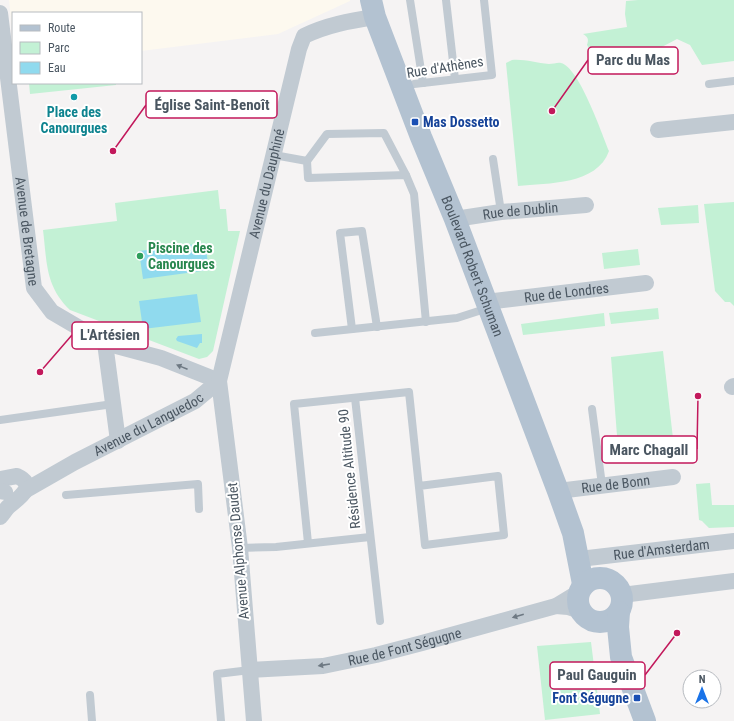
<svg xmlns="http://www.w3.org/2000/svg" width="734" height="721" font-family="'Roboto Condensed',sans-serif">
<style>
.commercial{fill:#fdf9ef}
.green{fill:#c3f1d5}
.water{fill:#90daee}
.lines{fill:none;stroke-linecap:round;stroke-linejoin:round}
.lane{stroke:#c1cad2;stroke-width:8}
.street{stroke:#c1cad2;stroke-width:16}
.primary{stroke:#b3c2d1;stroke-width:22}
.oneway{fill:#6e7983}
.culture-dot{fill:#0f9aa8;stroke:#fff;stroke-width:1.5}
.transit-dot{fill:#1a4fb4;stroke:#fff;stroke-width:1.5}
.leisure-dot{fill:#2e9e5b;stroke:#fff;stroke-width:1.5}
.labels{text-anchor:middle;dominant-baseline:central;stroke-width:4;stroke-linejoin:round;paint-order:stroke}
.street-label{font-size:14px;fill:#4a5661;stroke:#fff}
.culture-label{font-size:14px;font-weight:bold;fill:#0d838f;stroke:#fff}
.transit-label{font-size:14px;font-weight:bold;fill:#164399;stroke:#fff;text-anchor:start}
.leisure-label{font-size:14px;font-weight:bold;fill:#27864d;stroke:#fff;text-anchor:start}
.leader{fill:none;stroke:#c2185b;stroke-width:1.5}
.callout-dot{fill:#c2185b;stroke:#fff;stroke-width:1.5}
.callout{fill:#fff;stroke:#c2185b;stroke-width:1.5}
.callout-label{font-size:15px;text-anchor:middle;font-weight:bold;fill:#4a5661}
</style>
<rect width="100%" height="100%" fill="#f5f3f3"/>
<path class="commercial" d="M9 0H350V1L278 34 141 51V13H13V37Z"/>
<g class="green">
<path d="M638 0H734V61L702 65 690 45 677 39 658 49 616 62 605 60 597 53 591 52 587 45C589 39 588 37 583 34L627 27 625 14 626 1Z"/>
<path d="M512 60C525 59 536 63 549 64 553 64 558 62 561 63 579 67 602 134 609 151 597 185 548 183 518 186L506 63Z"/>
<path d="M29 83H116V85L30 94Z"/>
<path d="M218 190 220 209H226L228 231H240L213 351 207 357 199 359 70 310C45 286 47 262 43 230L117 221 115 203Z"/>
<path d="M734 202V306L730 302H725L715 291 704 204Z"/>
<path d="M698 205 699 223 661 225 658 208Z"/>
<path d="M638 249 640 265 604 269 602 253Z"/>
<path d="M658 308 659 319 611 324 609 313Z"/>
<path d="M604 313 605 326 523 335 521 324Z"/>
<path d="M663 351 675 456 619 462 611 357Z"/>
<path d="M710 483 712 505H734V527L709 528 702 521 699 520 696 484Z"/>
<path d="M591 642 600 714 545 720 537 646Z"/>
</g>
<g class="water">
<path d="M205 243 209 270 143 279 139 251Z"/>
<path d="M197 294 201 322 143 329 139 301Z"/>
<path d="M202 334V343H200L197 348 177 341 176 339 178 336Z"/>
</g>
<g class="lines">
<g class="lane">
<path d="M410 0 423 83"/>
<path d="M446 0 455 79"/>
<path d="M709 84 734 81"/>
<path d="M403 87 414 84 492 75 484 0"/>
<path d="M274 155 307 161 308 178 406 175 414 194 426 322"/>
<path d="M493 159 501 212"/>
<path d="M307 161 327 134 384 133 406 175"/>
<path d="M352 329 340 233 362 231 377 327"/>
<path d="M315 333 457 318 488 308"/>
<path d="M355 398 380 621"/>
<path d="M592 409 602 485"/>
<path d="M0 420 113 404"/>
<path d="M66 495 198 484 199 509"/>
<path d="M308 543 294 404 409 392 425 545 504 535 498 476 419 486"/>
<path d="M240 548 276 547 370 537"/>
<path d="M90 695 92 721"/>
<path d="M221 721 217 674 250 670"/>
</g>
<g class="street">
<path id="s1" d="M0 13 34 288 52 312 105 343 161 358 219 381"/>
<path d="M658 130 734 122"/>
<path id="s2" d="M455 219 501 212 586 205"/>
<path id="s3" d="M486 302 646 283"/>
<path d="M105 343 118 441"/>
<path d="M732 387 734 386"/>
<path d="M0 479 17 476C39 486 17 499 8 507 5 510 3 514 0 517"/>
<path id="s4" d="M26 490 75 462 195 401 219 381"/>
<path d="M0 491 5 492"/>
<path id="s5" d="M558 491 673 477"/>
<path id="s6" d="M588 558 734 541"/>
<path d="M622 595 734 581"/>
<path d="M556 606 568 607 580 611"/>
<path id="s7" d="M250 670 323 666 376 655 422 643 556 606 579 592"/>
<path id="s8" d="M254 721 240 548 219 381 299 49 304 36C327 25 349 21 375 17"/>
</g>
<g class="primary">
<path id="s9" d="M371 0 375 17 421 137 455 219 558 491 573 533 583 584"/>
<circle cx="600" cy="600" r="22"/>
<path d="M619 612 618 627 621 657 645 721"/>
</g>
</g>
<defs><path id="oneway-solid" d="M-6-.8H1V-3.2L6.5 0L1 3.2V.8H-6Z"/></defs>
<g class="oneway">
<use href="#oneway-solid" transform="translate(182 367) rotate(-158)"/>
<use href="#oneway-solid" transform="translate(518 616) rotate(164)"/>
<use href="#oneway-solid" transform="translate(324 665) rotate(171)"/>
</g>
<circle class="culture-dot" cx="74" cy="97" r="4"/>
<g class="transit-dot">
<rect x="411" y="118" width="8" height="8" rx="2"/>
<rect x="633" y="694" width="8" height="8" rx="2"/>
</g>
<circle class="leisure-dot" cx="140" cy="256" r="4"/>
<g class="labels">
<g class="street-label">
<text transform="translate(445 67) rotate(-9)">Rue d'Athènes</text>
<text stroke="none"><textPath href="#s8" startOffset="545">Avenue du Dauphiné</textPath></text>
<text stroke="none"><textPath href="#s2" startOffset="66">Rue de Dublin</textPath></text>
<text stroke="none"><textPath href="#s1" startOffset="220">Avenue de Bretagne</textPath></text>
<text stroke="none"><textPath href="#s9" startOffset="285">Boulevard Robert Schuman</textPath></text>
<text stroke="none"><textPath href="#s3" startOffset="81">Rue de Londres</textPath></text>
<text stroke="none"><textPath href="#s4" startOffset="139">Avenue du Languedoc</textPath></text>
<text transform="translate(349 469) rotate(-96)">Résidence Altitude 90</text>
<text stroke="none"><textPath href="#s5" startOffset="58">Rue de Bonn</textPath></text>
<text stroke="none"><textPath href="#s6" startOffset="74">Rue d'Amsterdam</textPath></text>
<text transform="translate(238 551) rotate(-95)">Avenue Alphonse Daudet</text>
<text stroke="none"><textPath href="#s7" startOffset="157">Rue de Font Ségugne</textPath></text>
</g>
<g class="culture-label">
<text x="74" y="112">Place des<tspan x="74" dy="16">Canourgues</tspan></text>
</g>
<g class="transit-label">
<text x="423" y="122">Mas Dossetto</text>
<text x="629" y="698" text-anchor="end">Font Ségugne</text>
</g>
<g class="leisure-label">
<text x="148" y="248">Piscine des<tspan x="148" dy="16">Canourgues</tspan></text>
</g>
</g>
<path class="leader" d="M552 111L588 60M113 151L146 105M40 372L72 335M698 396L697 449M677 633L645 675"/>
<g class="callout-dot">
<circle cx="552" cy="111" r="4"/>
<circle cx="113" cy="151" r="4"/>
<circle cx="40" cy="372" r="4"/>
<circle cx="698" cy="396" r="4"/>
<circle cx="677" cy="633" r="4"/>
</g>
<g class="callout">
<rect x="588" y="47" width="90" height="27" rx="4"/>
<rect x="146" y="91" width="131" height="27" rx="4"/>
<rect x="72" y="322" width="76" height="27" rx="4"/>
<rect x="602" y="436" width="95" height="27" rx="4"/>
<rect x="550" y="662" width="95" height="27" rx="4"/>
</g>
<g class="callout-label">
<text x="633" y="65">Parc du Mas</text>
<text x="212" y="110">Église Saint-Benoît</text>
<text x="110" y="340">L'Artésien</text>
<text x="649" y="455">Marc Chagall</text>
<text x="597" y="680">Paul Gauguin</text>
</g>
<rect x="12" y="12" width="130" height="72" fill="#ffffff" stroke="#b7bbc0"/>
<rect x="20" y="25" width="20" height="6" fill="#b3c2d1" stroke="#b7bbc0"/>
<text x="48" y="32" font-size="12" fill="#4a5661">Route</text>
<rect x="20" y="42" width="20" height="12" fill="#c3f1d5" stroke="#b7bbc0"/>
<text x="48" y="52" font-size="12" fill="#4a5661">Parc</text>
<rect x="20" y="62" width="20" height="12" fill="#90daee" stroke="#b7bbc0"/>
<text x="48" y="72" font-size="12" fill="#4a5661">Eau</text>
<g transform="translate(702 689)"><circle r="19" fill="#ffffff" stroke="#b7bbc0"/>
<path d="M0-3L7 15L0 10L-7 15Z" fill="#1a73e8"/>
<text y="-6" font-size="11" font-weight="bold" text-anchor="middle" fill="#4a5661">N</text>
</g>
</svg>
